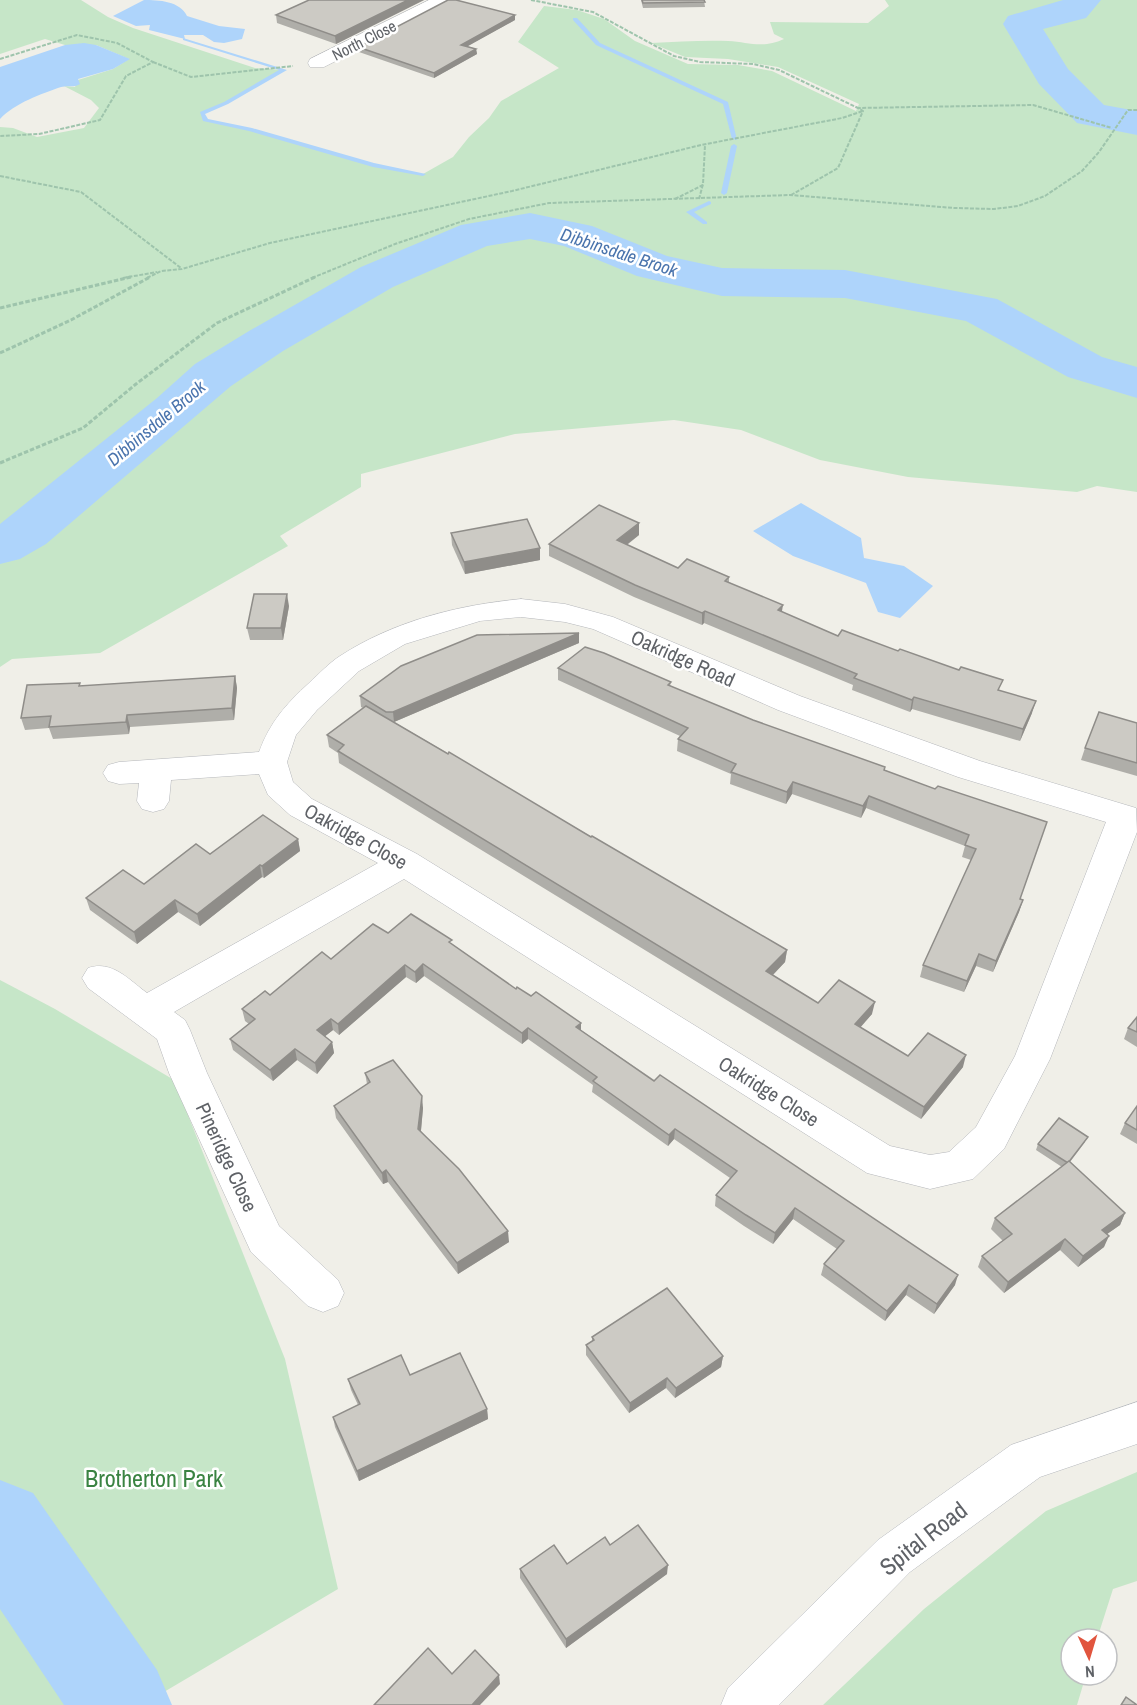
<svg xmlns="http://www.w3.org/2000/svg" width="1137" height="1705" font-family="'Archivo Narrow',sans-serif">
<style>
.green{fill:#c6e6c8}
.water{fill:#aed4fb}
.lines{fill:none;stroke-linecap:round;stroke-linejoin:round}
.stream{fill:#aed4fb;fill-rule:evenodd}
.river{fill:#aed4fb;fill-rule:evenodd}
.street-casing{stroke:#b5b7bb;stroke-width:1}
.secondary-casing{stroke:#b6b9be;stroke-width:1}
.path-far1{stroke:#9ec4ac;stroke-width:2;stroke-dasharray:4 1.5;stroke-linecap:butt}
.path{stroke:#9ec4ac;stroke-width:3;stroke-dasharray:4.5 2;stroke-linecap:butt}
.street{fill:#fff;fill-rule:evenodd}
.secondary{fill:#fff;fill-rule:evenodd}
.wall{fill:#afaea9}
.shaded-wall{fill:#8f8d89}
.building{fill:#cccac4;stroke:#8f8d89;stroke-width:1.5}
.labels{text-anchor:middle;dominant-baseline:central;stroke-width:5;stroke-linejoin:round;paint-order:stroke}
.far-street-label{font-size:16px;fill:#5f6267;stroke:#fff}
.far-water-label{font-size:18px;font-style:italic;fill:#4a74ad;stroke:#fff}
.street-label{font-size:20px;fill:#5f6267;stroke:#fff}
.near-park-label{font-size:24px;fill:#3a8342;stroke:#fff}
.near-street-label{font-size:24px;fill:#5f6267;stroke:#fff}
</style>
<rect width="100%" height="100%" fill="#f0efe8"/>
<g class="green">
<path d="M0 0H81L108 17 133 28 255 68 284 70 226 103 202 113 204 120 250 129 373 165 423 174 453 157 469 137 489 118 501 101 559 68 518 42 544 6 577 10 604 19 635 41 688 64 738 65 772 71 856 111 859 104 778 67 728 59 685 57 651 43C677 42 702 40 728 41 749 42 762 49 784 39L774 34 770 22 868 23 889 6 885 0H1137V492L1097 486 1077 492 908 477 820 460 741 430 674 420 515 434 361 474V487L280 536 288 546 100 653 12 659 0 667V127L13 128 37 137 84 128 99 108 91 100 64 86 75 87 78 80 113 69 129 59 96 45H65L45 39 0 54Z"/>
<path d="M0 980 55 1009 174 1080 285 1359 338 1589 142 1705H0Z"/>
<path d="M1137 1472V1581L1113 1589 1097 1639H1071V1675H1086L1077 1705H823L924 1609 1046 1511Z"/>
</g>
<g class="water">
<path d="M144 0C159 0 180 1 187 16L219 26 245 29 242 39 224 43 214 42 203 35H184L185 39 149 30 150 25 136 26 113 16Z"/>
<path d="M84 43 96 45 130 59 113 69 78 79 80 84C74 88 68 85 61 87 41 94 15 103 0 119V67L65 45Z"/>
<path d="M801 503 861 538 864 558 904 566 933 586 900 618 878 612 866 583 793 556 753 531Z"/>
</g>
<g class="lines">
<g class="stream">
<path d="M573 18H577L600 43 728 102 737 140 732 139 723 104 596 45 573 20Z"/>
<path d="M183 38 287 70 228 104 205 114 208 119 252 128 374 163 426 174 423 176 373 167 249 131 203 121 200 112 224 102 279 70 183 40Z"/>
<path d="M734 144 737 146 727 193 724 195 721 193 731 146Z"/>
<path d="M709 201 711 202V204L694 212 707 222V224H703L686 212Z"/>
</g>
<g class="river">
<path d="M1063 0H1101L1086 18 1043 29 1068 69 1104 105 1137 111V135L1077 123 1039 84 1003 24 1008 16Z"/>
<path d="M530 213 592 226 667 256 722 268 845 270 997 299 1102 357 1137 367V398L1068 377 966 321 845 298 722 296 637 276 564 246 530 239 487 246 393 287 283 351 231 386 46 544 20 559 0 564V524L157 398 195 364 249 331 361 267 461 225Z"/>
<path d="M0 1480 33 1493 157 1670 172 1705H64L0 1609Z"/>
</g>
<defs>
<g id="street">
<path d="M429 0H451L448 4 324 67H310L308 63 310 59Z"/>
<path d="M521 599 565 604 613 617 800 696 980 761 1136 808 1137 832 1050 1059 1004 1149 973 1179 930 1189 867 1173 404 879 174 1012 185 1020 190 1030 207 1073 279 1226 338 1280 344 1293 338 1306 323 1312 308 1306 251 1252 169 1073 157 1039 88 988 82 978 88 968C112 960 128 979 147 993L378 863 290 815 268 795 259 774 171 780 169 801 164 809 153 812 142 809 137 801 139 783 119 784 108 781 103 773 108 765 119 762 259 752C270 722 286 704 309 683 319 674 329 663 340 656 394 621 458 605 521 599ZM521 617 565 622 593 629 778 710 958 777 1106 822 1015 1056 976 1127 949 1152 930 1155 890 1146 417 854 312 799 293 782 287 762 296 735 317 710 359 671 405 644 480 621Z"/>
</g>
<path id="secondary" d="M1137 1402V1444L1040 1477 910 1572 779 1705H721L728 1688 878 1540 1011 1445Z"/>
</defs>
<use href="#street" class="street-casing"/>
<use href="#secondary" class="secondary-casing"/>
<g class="path-far1">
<path d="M531 0 593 12 674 56 700 62 753 64 779 70 858 108"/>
<path d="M0 59 77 35 117 43 153 62 126 76 100 120 39 134 0 136"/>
<path d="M153 62 191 77 293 66"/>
<path d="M0 176 81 192 181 268"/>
<path d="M791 195 838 168 863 111 858 108 1033 105 1112 128"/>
<path d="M675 199 703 185"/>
<path d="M699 199 703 184 705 145"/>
<path d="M123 278 157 272"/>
<path d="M147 278 161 271 182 269 270 243 512 191 701 145 842 118 863 111"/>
<path d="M312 278 395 244 469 219 549 203 790 195 954 208 994 209 1018 206 1045 196 1082 171 1099 152 1128 110H1137"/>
</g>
<g class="path">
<path d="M0 308 131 277"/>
<path d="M0 353 71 320 150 277"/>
<path d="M0 463 83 428 136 384 217 323 315 277"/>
</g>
<use href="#street" class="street"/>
<use href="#secondary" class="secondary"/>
</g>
<g class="wall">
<path d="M309 0H424L336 44 277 23 276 15Z"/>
<path d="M641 0H704L705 7 643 8Z"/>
<path d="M515 20 467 46 476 49 477 54 434 78 359 52 358 47Z"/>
<path d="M451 533 540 560 465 574 452 545Z"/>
<path d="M639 535 627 545 678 568 729 577V582L782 612 838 636 1000 691 1032 713 1020 741 912 709 910 712 852 690 853 685 704 623 702 625 634 597 549 556V544Z"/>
<path d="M289 606 283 640H250L247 628Z"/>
<path d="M579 633V643L394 722 787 950 785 962 773 975 818 1003 872 1014 860 1027 908 1056 963 1067 921 1119 339 763 338 753 329 747 327 735 363 708 361 707 360 696Z"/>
<path d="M558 668 671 682 670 686 753 720 884 770 1043 834 1020 899 1023 900 1019 912 993 972 976 966 964 992 920 977 923 965 971 860 962 857 965 846 866 808 861 818 792 794 786 804 730 784 731 774 677 751 678 739 680 736 558 680Z"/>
<path d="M235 676 237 688 234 720 130 727 129 734 53 739 49 728 25 730 21 718 80 686Z"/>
<path d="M1137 723V776L1081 760 1085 748Z"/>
<path d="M298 839 300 851 264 878 262 877 200 926 178 912 137 944 90 910 86 898 144 884 210 854Z"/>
<path d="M388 933 452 944 516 989 581 1030 955 1285 934 1314 906 1295 885 1321 821 1275 824 1264 837 1249 793 1219 773 1244 744 1226 715 1206 716 1195 730 1178 674 1139 668 1146 592 1092 593 1085 528 1039 522 1044 424 976 416 983 406 977 339 1035 333 1030 325 1036 332 1042 334 1053 317 1074 297 1060 273 1081 233 1050 230 1039 249 1024 245 1021 242 1009 270 995 331 959Z"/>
<path d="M1137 1017V1047L1124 1039 1128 1028Z"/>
<path d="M365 1073 423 1108 421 1131 509 1242 458 1274 388 1182 383 1184 336 1118 334 1106 367 1084Z"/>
<path d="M1137 1106V1144L1120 1134 1125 1123Z"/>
<path d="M1085 1142 1070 1162 1125 1213 1120 1225 1107 1234 1104 1247 1078 1267 1060 1250 1004 1293 978 1267 982 1256 1003 1241 991 1229 995 1218 1062 1167 1036 1150 1038 1144Z"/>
<path d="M592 1337 723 1356 721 1367 675 1398 666 1388 629 1413 586 1355V1345L592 1341Z"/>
<path d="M410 1375 487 1409 488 1419 359 1481 335 1427 333 1417 358 1405 351 1390 348 1379Z"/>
<path d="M610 1545 667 1574 566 1648 520 1578V1569L567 1564Z"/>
</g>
<g class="shaded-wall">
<path d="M408 0H424L336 44 335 36Z"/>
<path d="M515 15V20L461 50V45Z"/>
<path d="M476 49 477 54 434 78V73Z"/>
<path d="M639 523V535L617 552V540Z"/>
<path d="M540 548V560L465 574 464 562Z"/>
<path d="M287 594 289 606 283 640 281 628Z"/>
<path d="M783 605 781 617 778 610Z"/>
<path d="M705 611 704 623 702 625V613Z"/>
<path d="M579 633V643L394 722 393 712Z"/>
<path d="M235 676 237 688 234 720 232 708Z"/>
<path d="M914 697 912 709 910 712 912 700Z"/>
<path d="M1036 701 1032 713 1020 741 1023 729Z"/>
<path d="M127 715 130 727 129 734 126 722Z"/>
<path d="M793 782 792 794 786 804 787 792Z"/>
<path d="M869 796 866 808 861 818 863 806Z"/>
<path d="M298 839 300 851 264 878 262 866Z"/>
<path d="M260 865 262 877 200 926 197 914Z"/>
<path d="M175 900 178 912 137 944 134 932Z"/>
<path d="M1023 900 1019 912 993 972 996 961Z"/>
<path d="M787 950 785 962 765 983 766 971Z"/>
<path d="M979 954 976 966 964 992 967 981Z"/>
<path d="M423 964 424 976 416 983 415 972Z"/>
<path d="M405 965 406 977 339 1035 338 1024Z"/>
<path d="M875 1002 872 1014 853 1036 855 1024Z"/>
<path d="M331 1019 333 1030 319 1041 317 1030Z"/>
<path d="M581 1023V1034L576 1027Z"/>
<path d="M528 1028V1039L522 1044V1033Z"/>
<path d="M332 1042 334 1053 317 1074 315 1063Z"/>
<path d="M295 1049 297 1060 273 1081 270 1070Z"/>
<path d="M966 1055 963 1067 921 1119 924 1107Z"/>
<path d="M422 1096 423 1108 420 1140 418 1129Z"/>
<path d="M675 1129 674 1139 668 1146 669 1135Z"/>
<path d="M386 1170 388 1182 383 1184 382 1173Z"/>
<path d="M795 1208 793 1219 773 1244 775 1233Z"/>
<path d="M1125 1213 1120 1225 1097 1241 1102 1230Z"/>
<path d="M508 1231 509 1242 458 1274 457 1263Z"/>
<path d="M1109 1236 1104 1247 1078 1267 1083 1256Z"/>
<path d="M1065 1239 1060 1250 1004 1293 1008 1282Z"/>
<path d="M958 1275 955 1285 934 1314 937 1304Z"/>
<path d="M909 1285 906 1295 885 1321 887 1311Z"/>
<path d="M723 1356 721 1367 675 1398 676 1388Z"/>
<path d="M667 1378 666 1388 629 1413 630 1403Z"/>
<path d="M487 1409 488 1419 359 1481 357 1471Z"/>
<path d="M668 1565 667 1574 566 1648V1639Z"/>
<path d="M499 1675 500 1684 480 1705H472Z"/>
</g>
<g class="building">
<path d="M309 0H408L335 36 276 15Z"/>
<path d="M448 0H456L515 15 461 45 476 49 434 73 358 47Z"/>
<path d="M642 0H704L705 2 643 3Z"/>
<path d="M599 505 639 523 617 540 678 568 687 559 729 577 725 581 783 605 778 610 838 636 842 630 898 651 900 649 959 670 961 667 1003 680 998 690 1036 701 1023 729 914 697 912 700 854 678 857 674 705 611 702 613 635 585 549 544Z"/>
<path d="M527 519 540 548 464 562 451 533Z"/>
<path d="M254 594H287L281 628H247Z"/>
<path d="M579 633 393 712H386L360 696 401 666 477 635Z"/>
<path d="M585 647 604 653 671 682 668 685 753 720 885 767 884 770 935 789 938 786 1047 822 1020 899 1023 900 996 961 979 954 967 981 923 965 976 849 965 845 969 835 869 796 863 806 793 782 787 792 731 772 736 764 678 739 688 728 558 668Z"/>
<path d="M235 676 232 708 127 715 126 722 49 727 51 716 21 718 27 685 80 683 79 686Z"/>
<path d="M366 706 448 754 449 752 591 837 592 836 787 950 766 971 818 1003 839 980 875 1002 855 1024 908 1056 928 1033 966 1055 924 1107 338 751 344 745 327 735Z"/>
<path d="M1099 712 1137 723V763L1085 748Z"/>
<path d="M263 815 298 839 262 866 260 865 197 914 175 900 134 932 86 898 123 870 144 884 196 844 210 854Z"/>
<path d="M411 914 452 940 449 942 516 989 517 987 531 996 536 992 581 1023 576 1027 654 1081 660 1075 958 1275 937 1304 909 1285 887 1311 824 1264 844 1241 795 1208 775 1233 746 1215 716 1195 737 1171 675 1129 669 1135 593 1081 597 1077 528 1028 522 1033 423 964 415 972 405 965 338 1024 331 1019 317 1030 332 1042 315 1063 295 1049 270 1070 230 1039 255 1019 242 1009 265 991 270 995 322 952 331 959 373 924 388 933Z"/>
<path d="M1137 1017V1032L1128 1028Z"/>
<path d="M393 1060 422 1096 418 1129 459 1169 508 1231 457 1263 386 1170 382 1173 334 1106 370 1082 365 1073Z"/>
<path d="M1137 1106V1130L1125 1123Z"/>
<path d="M1059 1118 1088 1137 1068 1163 1038 1144Z"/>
<path d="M1069 1161 1125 1213 1102 1230 1109 1236 1083 1256 1065 1239 1008 1282 982 1256 1012 1234 995 1218Z"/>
<path d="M667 1288 723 1356 676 1388 667 1378 630 1403 586 1345 594 1340 592 1337Z"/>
<path d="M460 1353 487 1409 357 1471 333 1417 360 1404 348 1379 401 1355 410 1375Z"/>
<path d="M638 1525 668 1565 566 1639 520 1569 554 1545 567 1564 605 1537 610 1545Z"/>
<path d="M428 1648 452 1674 475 1650 499 1675 472 1705H374Z"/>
<path d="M1126 1697 1137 1705H1121Z"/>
</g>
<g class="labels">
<g class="far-street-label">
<text transform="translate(364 40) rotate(-27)">North Close</text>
</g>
<g class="far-water-label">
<text transform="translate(619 252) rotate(18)">Dibbinsdale Brook</text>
<text transform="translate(156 423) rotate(-40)">Dibbinsdale Brook</text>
</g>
<g class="street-label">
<text transform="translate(683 658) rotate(24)">Oakridge Road</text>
<text transform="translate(356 836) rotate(29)">Oakridge Close</text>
<text transform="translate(769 1091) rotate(32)">Oakridge Close</text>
<text transform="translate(227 1157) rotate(65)">Pineridge Close</text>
</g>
<g class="near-park-label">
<text x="154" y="1478">Brotherton Park</text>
</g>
<g class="near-street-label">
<text transform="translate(923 1538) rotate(-38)">Spital Road</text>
</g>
</g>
<g transform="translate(1089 1657) rotate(176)"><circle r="28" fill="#ffffff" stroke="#bfc0c2" stroke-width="1.5"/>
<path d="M0-4.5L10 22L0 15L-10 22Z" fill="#e1553e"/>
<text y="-9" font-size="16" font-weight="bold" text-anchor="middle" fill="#5f6267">N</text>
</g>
</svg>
